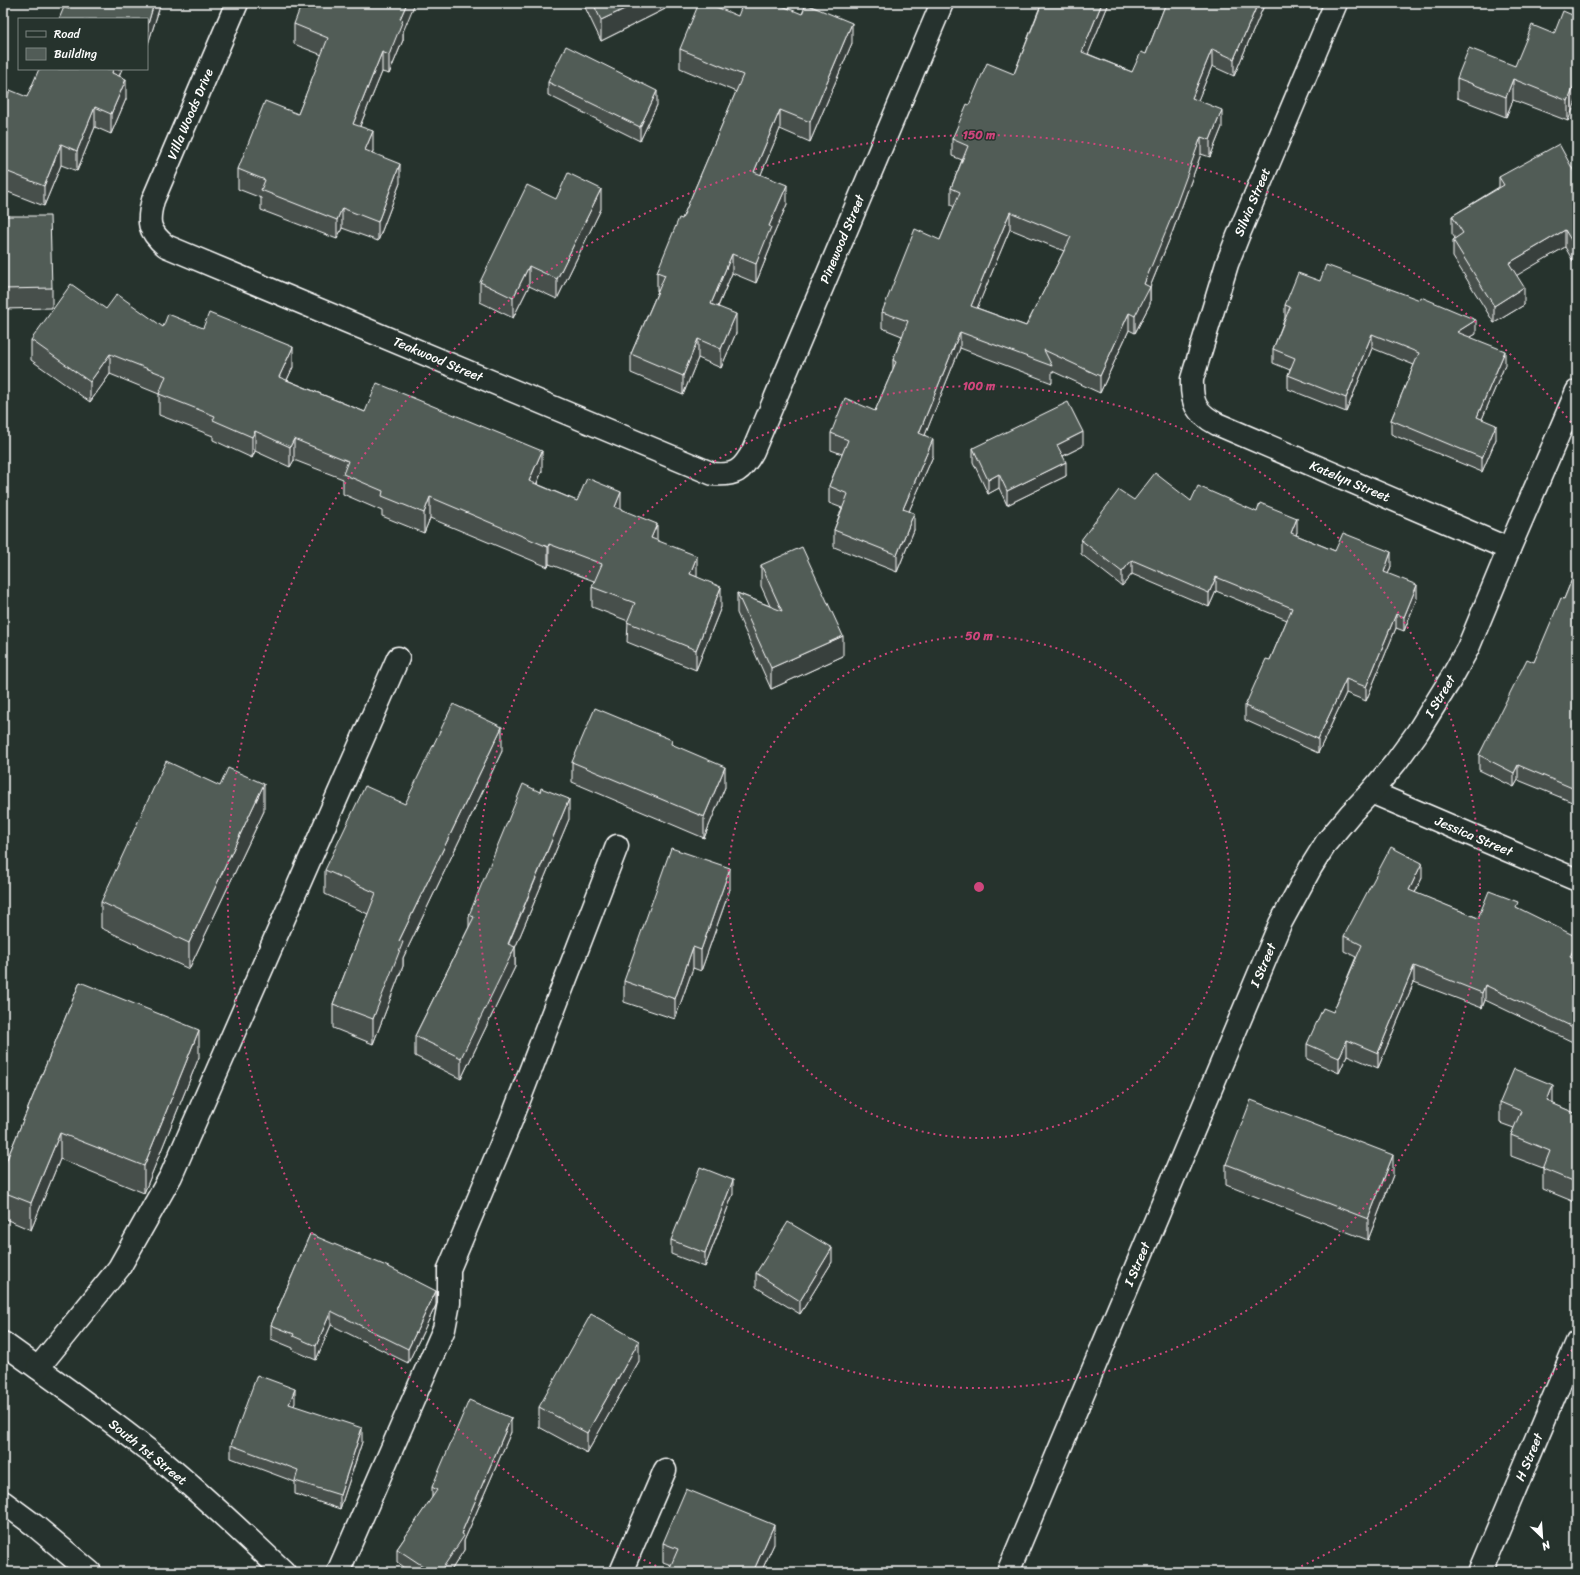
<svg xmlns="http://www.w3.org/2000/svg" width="1580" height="1575" font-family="Sriracha,sans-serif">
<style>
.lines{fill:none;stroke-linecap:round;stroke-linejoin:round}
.minor-casing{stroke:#fff;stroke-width:25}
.major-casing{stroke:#fff;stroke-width:25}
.minor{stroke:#26332d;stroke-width:22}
.major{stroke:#26332d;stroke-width:22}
.wall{fill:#464f4b;stroke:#fff;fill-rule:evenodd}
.shaded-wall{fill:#39403d;stroke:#fff}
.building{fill:#515c57;stroke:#fff;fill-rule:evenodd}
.ring{fill:none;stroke:#ce467c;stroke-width:2;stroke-dasharray:2 4}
.labels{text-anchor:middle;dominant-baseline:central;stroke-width:3;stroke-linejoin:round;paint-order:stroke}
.street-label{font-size:13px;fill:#fff;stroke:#26332d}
.centre{fill:#ce467c;stroke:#26332d;stroke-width:2}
.ring-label{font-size:12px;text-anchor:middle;font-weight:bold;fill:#ce467c;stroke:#26332d;stroke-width:3;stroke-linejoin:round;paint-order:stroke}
</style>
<rect width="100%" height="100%" fill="#26332d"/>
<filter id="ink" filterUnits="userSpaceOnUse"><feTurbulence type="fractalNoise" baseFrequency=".025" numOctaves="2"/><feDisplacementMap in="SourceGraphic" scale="8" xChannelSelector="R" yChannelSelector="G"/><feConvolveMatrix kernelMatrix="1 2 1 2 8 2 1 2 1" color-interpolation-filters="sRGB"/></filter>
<g filter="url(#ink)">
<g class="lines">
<defs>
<g id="minor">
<path d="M237 3 153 200C147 222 148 231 166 246L713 474C735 476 742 471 753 451L942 3"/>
<path d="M1336 3 1238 236 1227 264 1192 379C1191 403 1196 413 1217 424L1509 549"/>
<path d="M1371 792 1577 880"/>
<path d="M3 1343C57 1382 112 1420 163 1462 205 1497 245 1535 284 1572"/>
<path d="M38 1368 119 1268 171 1176 398 658"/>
<path d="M338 1572 444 1329 449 1303V1269L511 1121 617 846"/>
<path d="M621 1572 665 1470"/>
<path d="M1008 1572 1280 924 1311 867 1326 843 1351 813 1371 792 1396 762 1417 733 1452 677 1468 648 1509 549 1577 391"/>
<path d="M1480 1572 1577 1342"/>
</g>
<path id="major" d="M3 1502 34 1525 90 1572"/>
</defs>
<use href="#minor" class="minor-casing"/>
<use href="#major" class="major-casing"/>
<use href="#minor" class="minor"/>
<use href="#major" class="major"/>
</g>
<g class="wall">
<path d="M161 3 148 44H147V19L69 9Z"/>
<path d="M583 3H665V9L601 41Z"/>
<path d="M1038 3H1109L1088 54 1132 72 1146 54 1166 3H1265L1234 76 1212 66 1198 100 1222 127 1210 157 1201 154 1172 233 1150 287V304L1135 333 1129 330 1100 393 1052 371V383L960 348 925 435 933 456 909 511 914 530 897 572 834 547V530L842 508 829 503V486L842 454 831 450V433L875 411 893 369V360L902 336 882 328V312L940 240 954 207 951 205V188L962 160 952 156V139L969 105 1014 74 1041 4ZM1010 229 1064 251 1026 326 977 308Z"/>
<path d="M738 16 852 43 810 142 780 129 761 174 787 204 771 241V246L756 283 732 273 718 307 736 333 721 368 698 358 683 395 631 373V354L658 291H657V272L682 219 736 92 680 68V49Z"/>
<path d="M1577 17 1568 121 1513 100 1506 117 1457 98V78L1515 66 1554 34Z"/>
<path d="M294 24 403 32V40L389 74 382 72 360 126 373 151 372 153 400 183 378 241 342 228 337 239 261 210V198L238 189V169L298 114 322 55 294 44Z"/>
<path d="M119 76 126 99 111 134 95 127 77 171 61 165 44 206 3 190V107Z"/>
<path d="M548 82 657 105 640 141 548 95Z"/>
<path d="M1499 177H1577V268L1565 247 1516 275 1524 305 1494 323 1453 257V240L1455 238 1452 234V216L1499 187Z"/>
<path d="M556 199 601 209 557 299 529 286 513 318 480 302V282Z"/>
<path d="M3 216 52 288V308L3 309Z"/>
<path d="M1320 281 1476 334 1470 337 1505 365 1482 419 1496 439 1482 472 1391 434V420L1414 365 1372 348 1346 412 1288 389V375L1290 370 1273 363V349L1285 318V305Z"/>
<path d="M106 309 293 367 287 380 365 412 542 471 537 484 577 501 621 509 657 540 697 577 721 607 696 670 627 642 628 621 592 607V587L594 581 549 564 548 567 430 518 424 533 382 516V511L343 494V479L294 460 290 467 255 451 252 458 213 440V436L159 415V394L110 374 90 402 31 360V340Z"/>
<path d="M1083 446 1063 456 1066 476 1007 505 999 488 988 494 973 462V448Z"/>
<path d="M1134 500 1191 501 1297 532 1296 535 1335 551 1391 566 1388 574 1417 598 1404 631 1396 628 1366 701 1346 693 1318 753 1245 720V706L1270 660 1287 620 1216 591 1209 607 1132 574 1122 586 1081 554V540Z"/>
<path d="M761 565 843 656 771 689 737 613V593L770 606 761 586Z"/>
<path d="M1577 567V804L1518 780 1514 787 1479 770V755L1534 662 1564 599Z"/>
<path d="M672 745 725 787 704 838 572 782V762Z"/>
<path d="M502 751 403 958V966L373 1044 333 1028V1004L368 914 325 894V870L405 804Z"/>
<path d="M220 786 264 811 189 969 101 928V902Z"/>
<path d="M569 819 515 948V967L461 1079 415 1056V1036L469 927V915Z"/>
<path d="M1422 878 1415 893 1478 918 1518 908 1577 956 1576 959 1577 960V1044L1485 1000 1482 1008 1414 982 1378 1068 1347 1055 1339 1073 1307 1059V1044L1333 1012 1356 957 1344 951V936Z"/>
<path d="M730 889 701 971 693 968 675 1019 624 1002V981Z"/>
<path d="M80 982 199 1057 144 1193 60 1159 31 1230 3 1218V1169Z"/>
<path d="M1500 1102 1553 1104 1577 1114V1203L1543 1189V1168L1511 1156V1135L1514 1128 1500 1123Z"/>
<path d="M1226 1164 1393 1175 1368 1240 1226 1185Z"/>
<path d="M733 1194 705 1267 671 1254V1240Z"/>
<path d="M310 1234 436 1305 408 1363 331 1325 316 1360 293 1350V1348L271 1339V1325Z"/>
<path d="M832 1262 800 1314 756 1287V1273Z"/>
<path d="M639 1361 587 1453 539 1427V1407Z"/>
<path d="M295 1403 293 1406 362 1442 340 1509 295 1494V1482L231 1458V1445Z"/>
<path d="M511 1432 464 1541V1550L450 1572H411L397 1562V1549L432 1498V1487Z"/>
<path d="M663 1543 774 1544 761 1572H668L671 1565 663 1562Z"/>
</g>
<g class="shaded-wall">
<path d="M154 3H161L148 44V24Z"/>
<path d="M407 3H415L403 32V40L389 74V55L400 19Z"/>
<path d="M637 3H665V9L601 41V20Z"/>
<path d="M1102 3H1109L1082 69V52Z"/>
<path d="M1258 3H1265L1234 76V59Z"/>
<path d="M852 23V43L810 142V122Z"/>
<path d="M1212 49V66L1192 115V98Z"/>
<path d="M382 52V72L353 143V124Z"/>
<path d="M113 69H122L112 93V73Z"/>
<path d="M126 79V99L111 134V114Z"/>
<path d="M1513 79V100L1506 117V97Z"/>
<path d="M1577 79V99L1568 121V101Z"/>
<path d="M657 91V105L640 141V127Z"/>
<path d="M95 107V127L77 171V151Z"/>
<path d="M780 110V129L754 191V172Z"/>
<path d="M1222 110V127L1210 157V140Z"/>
<path d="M373 131V151L365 170V150Z"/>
<path d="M1201 137V154L1172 233 1150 287V304L1135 333V316L1144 284Z"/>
<path d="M61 144V165L44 206V186Z"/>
<path d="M400 164V183L378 241V222Z"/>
<path d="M787 185V204L771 241V246L756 283V264L769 226Z"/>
<path d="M601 189V209L557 299V279Z"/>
<path d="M342 208V228L337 239V220Z"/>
<path d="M1010 212V229L971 323V306Z"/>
<path d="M1565 230V247L1509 280V263Z"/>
<path d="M732 254V273L711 323V304Z"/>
<path d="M529 266V286L513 318V298Z"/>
<path d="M1524 287V305L1494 323V306Z"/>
<path d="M1129 313V330L1100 393V376Z"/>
<path d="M736 314V333L721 368V349Z"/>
<path d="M1476 320V334L1457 345V332Z"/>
<path d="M960 332V348L919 450V433Z"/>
<path d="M1372 334V348L1346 412V398Z"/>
<path d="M698 339V358L683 395V376Z"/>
<path d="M293 347V367L279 397V377Z"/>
<path d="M1505 351V365L1477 431V417Z"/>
<path d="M110 354V374L90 402V382Z"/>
<path d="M1496 425V439L1482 472V458Z"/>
<path d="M255 431V451L252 458V437Z"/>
<path d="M1083 432V446L1057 459V445Z"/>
<path d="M294 439V460L290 467V447Z"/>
<path d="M933 439V456L903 525V509Z"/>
<path d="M542 451V471L529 501V481Z"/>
<path d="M1066 462V476L1007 505V491Z"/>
<path d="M999 474V488L988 494V480Z"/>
<path d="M621 492V513L615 507Z"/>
<path d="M430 497V518L424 533V513Z"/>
<path d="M914 513V530L897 572V555Z"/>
<path d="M1297 518V532L1291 547V533Z"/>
<path d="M657 524V544L651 538Z"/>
<path d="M549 544V564L548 567V547Z"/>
<path d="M1391 552V566L1384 586V572Z"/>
<path d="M697 556V577L690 574Z"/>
<path d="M1132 560V574L1122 586V572Z"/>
<path d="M1216 577V591L1209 607V593Z"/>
<path d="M1417 585V598L1404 631V617Z"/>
<path d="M721 587V607L696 670V650Z"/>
<path d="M1396 614V628L1366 701V687Z"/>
<path d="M843 636V656L771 689V668Z"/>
<path d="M1346 679V693L1318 753V739Z"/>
<path d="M502 727V751L403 958V966L373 1044V1019L399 941Z"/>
<path d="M1518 765V780L1514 787V773Z"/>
<path d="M725 767V787L704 838V817Z"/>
<path d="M264 784V811L189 969V943Z"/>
<path d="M569 799V819L515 948V967L461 1079V1058Z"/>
<path d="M1422 863V878L1409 905V890Z"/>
<path d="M730 868V889L701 971V950Z"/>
<path d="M1577 941V956L1570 972V957Z"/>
<path d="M693 947V968L675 1019V999Z"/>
<path d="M1414 966V982L1378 1068V1053Z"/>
<path d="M1485 985V1000L1482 1008V993Z"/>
<path d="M199 1030V1057L144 1193V1166Z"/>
<path d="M1347 1040V1055L1339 1073V1058Z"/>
<path d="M1553 1085V1106L1547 1101Z"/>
<path d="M60 1133V1159L31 1230V1203Z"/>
<path d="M1393 1155V1175L1368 1240V1219Z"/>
<path d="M733 1180V1194L705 1267V1253Z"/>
<path d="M832 1248V1262L800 1314V1301Z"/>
<path d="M436 1291V1305L408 1363V1349Z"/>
<path d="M331 1311V1325L316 1360V1346Z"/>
<path d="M639 1341V1361L587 1453V1433Z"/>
<path d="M295 1389V1403L289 1418V1404Z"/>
<path d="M511 1418V1432L464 1541V1550L450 1572H440L461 1534Z"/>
<path d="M362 1428V1442L340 1509V1495Z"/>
<path d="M774 1525V1544L761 1572H753Z"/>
</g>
<g class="building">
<path d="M71 3H154L148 24 147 23V19H59L64 7 69 9Z"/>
<path d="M302 3H407L400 19 403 20 389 55 382 52 353 124 373 131 365 150 400 164 378 222 342 208 337 220 261 190 265 180 238 169 265 101 298 114 328 38 294 24Z"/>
<path d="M593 3H637L601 20Z"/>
<path d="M699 3H707L738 16 743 3H775L802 14 806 4 852 23 810 122 780 110 754 172 787 185 769 226 771 227 756 264 732 254 711 304 736 314 721 349 698 339 683 376 631 354 665 275 657 272 679 218 682 219 743 75 680 49Z"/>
<path d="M1042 3H1102L1082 52 1132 72 1141 52 1146 54 1166 3H1258L1234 59 1212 49 1192 98 1222 110 1210 140 1201 137 1172 216 1144 284 1150 287 1135 316 1129 313 1100 376 1044 350 1052 366 960 332 919 433 933 439 903 509 914 513 897 555 834 530 848 494 829 486 848 440 831 433 845 398 875 411 896 362 893 360 908 321 882 312 915 229 940 240 960 192 951 188 968 146 952 139 967 104 969 105 987 63 1014 74ZM1010 212 1071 237 1026 326 971 306Z"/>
<path d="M1563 11 1577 17V79L1568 101 1513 79 1506 97 1457 78 1469 48 1515 66 1532 25 1554 34Z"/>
<path d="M566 46 657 91 640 127 548 82Z"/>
<path d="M39 69H113L112 73 126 79 111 114 95 107 77 151 61 144 44 186 3 170V107L10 90 27 97Z"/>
<path d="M1559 144 1577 177V250L1565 230 1509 263 1524 287 1494 306 1453 240 1463 233 1452 216 1504 185 1499 177Z"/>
<path d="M568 173 601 189 557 279 529 266 513 298 480 282 527 185 556 199Z"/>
<path d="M3 216H50L52 288 3 289Z"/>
<path d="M1326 265 1420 300 1421 297 1476 320 1457 332 1505 351 1477 417 1496 425 1482 458 1391 420 1419 353 1372 334 1346 398 1288 375 1295 358 1273 349 1290 307 1285 305 1298 273 1320 281Z"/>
<path d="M71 284 106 309 117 294 163 327 168 314 203 328 209 313 293 347 279 377 365 412 377 383 542 451 529 481 577 501 587 478 621 492 615 507 657 524 651 538 697 556 690 574 721 587 696 650 627 622 635 603 592 587 602 564 549 544 548 547 430 497 424 513 382 496 383 491 343 474 348 461 294 439 290 447 255 431 252 437 213 420 215 416 159 394 166 376 110 354 90 382 31 340Z"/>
<path d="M1068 402 1083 432 1057 445 1066 462 1007 491 999 474 988 480 973 448Z"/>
<path d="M1155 473 1191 501 1198 486 1257 512 1260 503 1297 518 1291 533 1335 551 1343 533 1391 552 1384 572 1417 585 1404 617 1396 614 1366 687 1346 679 1318 739 1245 706 1266 659 1270 660 1292 608 1216 577 1209 593 1132 560 1122 572 1081 540 1119 490 1134 500Z"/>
<path d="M802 547 843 636 771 668 737 593 782 611 761 565Z"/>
<path d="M1577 567V790L1518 765 1514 773 1479 755 1527 659 1534 662 1561 598 1564 599Z"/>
<path d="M453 704 502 727 399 941 403 942 373 1019 333 1004 376 893 325 870 365 786 405 804Z"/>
<path d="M595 708 672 740 671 744 725 767 704 817 572 762Z"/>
<path d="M166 761 220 786 228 768 264 784 189 943 101 902Z"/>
<path d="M523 784 540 792 541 788 569 799 508 944 515 947 461 1058 415 1036 474 917 469 915Z"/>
<path d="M1391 847 1422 863 1409 890 1478 918 1489 891 1518 902 1516 907 1577 937V941L1570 957 1577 960V1029L1485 985 1482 993 1414 966 1378 1053 1347 1040 1339 1058 1307 1044 1323 1008 1333 1012 1362 945 1344 936Z"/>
<path d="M671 848 730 868 701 950 693 947 675 999 624 981Z"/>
<path d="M80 982 199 1030 144 1166 60 1133 31 1203 3 1192V1169Z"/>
<path d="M1514 1069 1553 1085 1547 1101 1577 1114V1183L1543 1169 1550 1151 1511 1135 1521 1111 1500 1102Z"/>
<path d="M1251 1100 1393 1155 1368 1219 1226 1164Z"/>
<path d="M700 1167 733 1180 705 1253 671 1240Z"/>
<path d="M788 1222 832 1248 800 1301 756 1273Z"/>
<path d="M310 1234 391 1268 436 1291 408 1349 331 1311 316 1346 293 1336 294 1334 271 1325Z"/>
<path d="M591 1314 639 1341 587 1433 539 1407Z"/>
<path d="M257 1375 295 1389 289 1404 362 1428 340 1495 295 1481 298 1470 231 1445Z"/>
<path d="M469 1400 511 1418 461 1534 464 1536 440 1572H432L397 1549 437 1490 432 1487Z"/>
<path d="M686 1489 774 1525 753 1572H668L678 1549 663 1543Z"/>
</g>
</g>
<g class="ring">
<circle cx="979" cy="887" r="251"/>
<circle cx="979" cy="887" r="501"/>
<path d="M1576 1345A752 752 0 0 1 1291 1571M667 1571A752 752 0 1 1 1576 429"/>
</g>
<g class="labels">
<g class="street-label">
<text transform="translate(190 114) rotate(-67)">Villa Woods Drive</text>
<text transform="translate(1252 202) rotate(-67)">Silvia Street</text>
<text transform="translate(842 239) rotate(-67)">Pinewood Street</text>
<text transform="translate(438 359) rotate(23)">Teakwood Street</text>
<text transform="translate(1350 481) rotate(23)">Katelyn Street</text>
<text transform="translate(1440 696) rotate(-59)">I Street</text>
<text transform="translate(1474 836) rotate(23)">Jessica Street</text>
<text transform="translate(1263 965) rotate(-67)">I Street</text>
<text transform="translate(1137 1264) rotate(-67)">I Street</text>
<text transform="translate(148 1452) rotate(39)">South 1st Street</text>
<text transform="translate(1529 1457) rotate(-67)">H Street</text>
</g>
</g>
<circle cx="979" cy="887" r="6" class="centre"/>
<g class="ring-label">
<text x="979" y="139">150 m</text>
<text x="979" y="390">100 m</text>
<text x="979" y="640">50 m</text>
</g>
<rect width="1580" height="1575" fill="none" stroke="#26332d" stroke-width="16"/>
<rect x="8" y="8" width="1564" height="1559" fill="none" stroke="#fff" stroke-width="1.5" filter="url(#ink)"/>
<rect x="18" y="18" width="130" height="52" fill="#26332d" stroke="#7d8581"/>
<rect x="26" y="31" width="20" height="6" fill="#26332d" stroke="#7d8581"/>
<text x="54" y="38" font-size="12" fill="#ffffff">Road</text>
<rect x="26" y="48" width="20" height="12" fill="#515c57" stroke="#7d8581"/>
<text x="54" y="58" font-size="12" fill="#ffffff">Building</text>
<g transform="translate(1542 1537) rotate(155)" stroke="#26332d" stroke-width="3" paint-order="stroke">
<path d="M0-3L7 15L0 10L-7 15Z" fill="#ffffff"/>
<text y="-6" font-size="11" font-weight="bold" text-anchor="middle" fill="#ffffff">N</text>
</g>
</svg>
